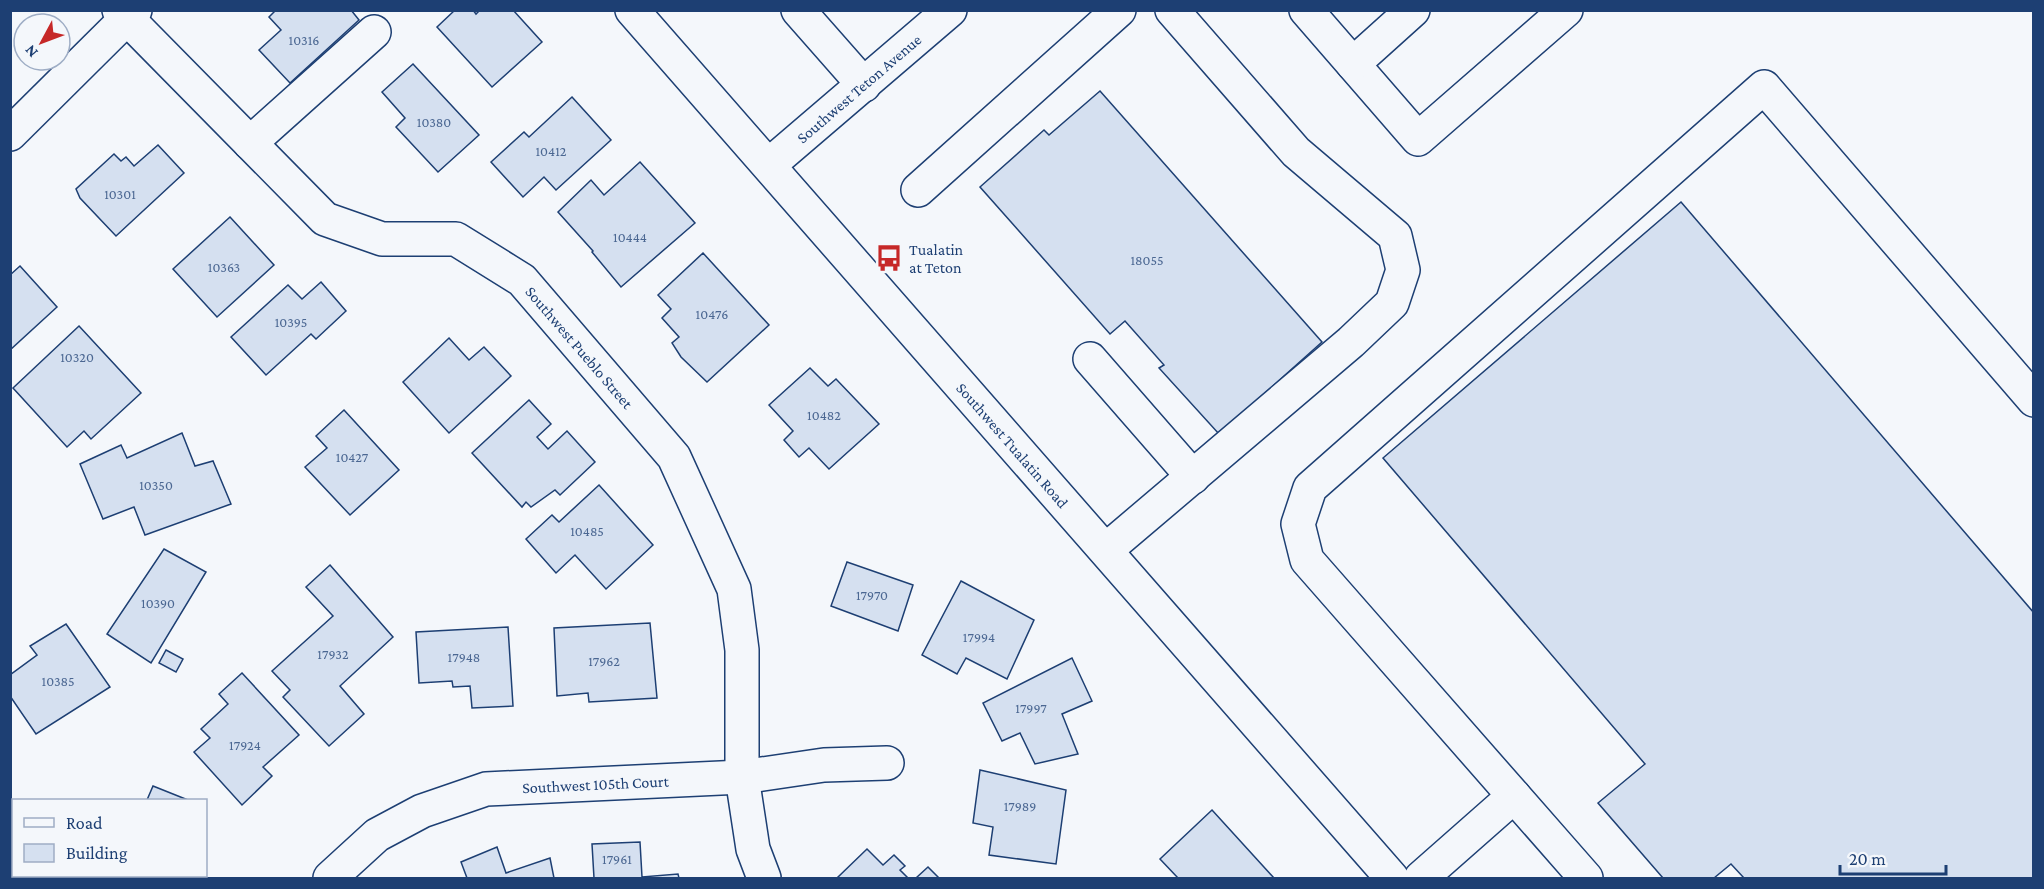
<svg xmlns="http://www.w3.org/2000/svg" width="2044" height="889" font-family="'Crimson Pro',serif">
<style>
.building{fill:#d5e0f0;stroke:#1d3f73;stroke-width:1.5}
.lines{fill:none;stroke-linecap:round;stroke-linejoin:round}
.minor-casing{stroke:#1d3f73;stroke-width:36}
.major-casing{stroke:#1d3f73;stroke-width:36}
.minor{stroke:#f4f7fb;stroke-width:33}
.major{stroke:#f4f7fb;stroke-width:33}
.labels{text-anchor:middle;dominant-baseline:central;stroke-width:4.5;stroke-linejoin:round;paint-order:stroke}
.number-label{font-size:14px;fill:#4b6792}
.street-label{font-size:16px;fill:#1d3f73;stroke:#f4f7fb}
.poi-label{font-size:16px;fill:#1d3f73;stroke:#f4f7fb;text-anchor:start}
</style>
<rect width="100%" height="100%" fill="#f4f7fb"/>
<g class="building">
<path d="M276 10H351L359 20 290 83 259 50 281 30 269 17Z"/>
<path d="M455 10H473L476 14 480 10H513L542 42 492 87 437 27Z"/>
<path d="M413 64 479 135 438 172 396 127 405 118 382 92Z"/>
<path d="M1100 91 1322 342 1219 434 1159 368 1164 365 1125 321 1110 334 980 187 1044 130 1049 135Z"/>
<path d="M572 97 611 140 556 190 544 177 523 197 491 162 524 132 529 137Z"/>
<path d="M158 145 184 173 116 236 80 198 76 189 114 154 121 161 126 157 134 166Z"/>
<path d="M640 162 695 223 621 287 592 252 593 251 558 212 591 180 604 195Z"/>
<path d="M1681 202 2034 613V878H1744L1731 864 1714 878H1663L1598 803 1645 764 1383 458Z"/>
<path d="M230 217 274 265 217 317 173 269Z"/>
<path d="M703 253 769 325 707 382 681 357 672 343 679 337 662 318 671 309 658 295Z"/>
<path d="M20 266 57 307 10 350V275Z"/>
<path d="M321 282 346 311 316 339 311 334 266 375 231 337 288 285 302 299Z"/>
<path d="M79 326 141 393 91 439 84 431 67 447 13 388Z"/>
<path d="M449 338 469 360 484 347 511 376 449 433 403 382Z"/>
<path d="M810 368 828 386 836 379 879 424 829 469 809 448 799 457 784 440 793 431 769 405Z"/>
<path d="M529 400 551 424 537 437 548 449 567 431 595 462 560 495 555 490 531 507 526 502 522 507 472 453Z"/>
<path d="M344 410 399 470 350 515 305 467 327 448 316 436Z"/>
<path d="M182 433 195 466 213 461 231 504 145 535 134 507 103 519 80 464 121 445 127 458Z"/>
<path d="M599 485 653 545 606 589 575 555 556 573 526 539 552 515 559 522Z"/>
<path d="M164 549 206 572 151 663 107 634Z"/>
<path d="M847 562 913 585 898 631 831 606Z"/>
<path d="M330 565 393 637 340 686 364 714 329 746 283 697 290 690 272 671 333 616 306 587Z"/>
<path d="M961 581 1034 620 1007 679 966 658 957 674 922 655Z"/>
<path d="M650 623 657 698 589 702 588 693 557 696 554 628Z"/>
<path d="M66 624 110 687 36 734 10 696V675L37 655 30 646Z"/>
<path d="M508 627 513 706 472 708 470 686 453 687 452 681 419 683 416 632Z"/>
<path d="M166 650 183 659 176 672 159 663Z"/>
<path d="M1072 658 1092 701 1062 714 1078 754 1035 764 1020 733 1002 741 983 703Z"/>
<path d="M242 673 299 735 263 767 272 776 242 805 194 752 210 738 201 729 228 704 219 694Z"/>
<path d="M980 770 1066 790 1056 864 989 855 993 827 973 823Z"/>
<path d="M153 786 188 800H147Z"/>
<path d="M1212 810 1274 878H1178L1160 859Z"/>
<path d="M640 842 642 877 678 874 679 878H594L592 844Z"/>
<path d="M497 847 506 873 550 858 554 878H467L461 862Z"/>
<path d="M867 849 883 865 894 855 905 866 900 870 908 878H837Z"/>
<path d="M928 867 939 878H916Z"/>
<rect x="19" y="876" width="87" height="2"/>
</g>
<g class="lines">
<defs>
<g id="minor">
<path id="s1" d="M119 10 325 219 382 239H456L522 280 674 457 734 589 742 650V777L753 849 764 878"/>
<path d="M798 10 864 85"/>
<path d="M1306 10 1418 139 1566 10"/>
<path d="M1353 64 1413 10"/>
<path d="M10 134 135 10"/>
<path d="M250 143 374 32"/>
<path id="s2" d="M769 165 950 10"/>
<path d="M918 190 1119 10"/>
<path d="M1090 359 1193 477"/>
<path d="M1106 550 1351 342 1392 303 1403 270 1395 236 1296 152 1172 10"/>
<path id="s3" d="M330 878 377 835 422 811 486 789 742 777 824 765 887 763"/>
<path d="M1421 878 1514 796"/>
<path d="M1586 878 1307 560 1298 524 1310 488 1764 87 2034 400"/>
</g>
<g id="major">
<path id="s4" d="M632 10 1392 878"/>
</g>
</defs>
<use href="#minor" class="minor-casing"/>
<use href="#major" class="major-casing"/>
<use href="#minor" class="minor"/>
<use href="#major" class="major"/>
</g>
<defs>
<symbol id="bus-bare" viewBox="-9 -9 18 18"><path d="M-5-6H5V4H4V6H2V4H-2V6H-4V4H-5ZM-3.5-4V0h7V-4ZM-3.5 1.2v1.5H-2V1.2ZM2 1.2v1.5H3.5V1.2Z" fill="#c62828" stroke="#f4f7fb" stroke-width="2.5" paint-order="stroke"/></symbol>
</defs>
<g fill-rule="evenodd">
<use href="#bus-bare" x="870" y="239" width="38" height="38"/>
</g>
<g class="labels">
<g class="number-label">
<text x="304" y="40">10316</text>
<text x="434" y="122">10380</text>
<text x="551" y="151">10412</text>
<text x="120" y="194">10301</text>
<text x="630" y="237">10444</text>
<text x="1147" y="260">18055</text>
<text x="224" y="267">10363</text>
<text x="712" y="314">10476</text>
<text x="291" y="322">10395</text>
<text x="77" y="357">10320</text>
<text x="824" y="415">10482</text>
<text x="352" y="457">10427</text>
<text x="156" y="485">10350</text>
<text x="587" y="531">10485</text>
<text x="872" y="595">17970</text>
<text x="158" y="603">10390</text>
<text x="979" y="637">17994</text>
<text x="333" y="654">17932</text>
<text x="464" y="657">17948</text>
<text x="604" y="661">17962</text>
<text x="58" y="681">10385</text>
<text x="1031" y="708">17997</text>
<text x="245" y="745">17924</text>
<text x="1020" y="806">17989</text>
<text x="617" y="859">17961</text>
</g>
<g class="street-label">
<text stroke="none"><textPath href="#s2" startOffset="118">Southwest Teton Avenue</textPath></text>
<text stroke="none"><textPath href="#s1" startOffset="594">Southwest Pueblo Street</textPath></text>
<text stroke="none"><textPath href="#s4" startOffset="578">Southwest Tualatin Road</textPath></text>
<text stroke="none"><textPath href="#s3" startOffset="292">Southwest 105th Court</textPath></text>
</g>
<g class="poi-label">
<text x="909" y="249">Tualatin<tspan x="909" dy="18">at Teton</tspan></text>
</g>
</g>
<rect width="2044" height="889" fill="none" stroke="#1d3f73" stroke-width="24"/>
<rect x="12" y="799" width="195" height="78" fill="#f4f7fb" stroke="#9eadc5" stroke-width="1.5"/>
<rect x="24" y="818" width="30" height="9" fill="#f4f7fb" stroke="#9eadc5" stroke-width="1.5"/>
<text x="66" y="829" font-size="18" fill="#1d3f73">Road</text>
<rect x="24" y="844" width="30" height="18" fill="#d5e0f0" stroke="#9eadc5" stroke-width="1.5"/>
<text x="66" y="859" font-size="18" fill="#1d3f73">Building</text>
<g transform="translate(42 42) rotate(229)"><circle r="28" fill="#f4f7fb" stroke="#9eadc5" stroke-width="1.5"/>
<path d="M0-4.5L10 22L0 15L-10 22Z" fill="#c62828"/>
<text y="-9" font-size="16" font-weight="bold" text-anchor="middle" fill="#1d3f73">N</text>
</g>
<path d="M1840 865v9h106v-9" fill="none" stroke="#1d3f73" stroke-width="3"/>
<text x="1849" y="865" font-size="18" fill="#1d3f73" stroke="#f4f7fb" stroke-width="4.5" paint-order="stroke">20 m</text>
</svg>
